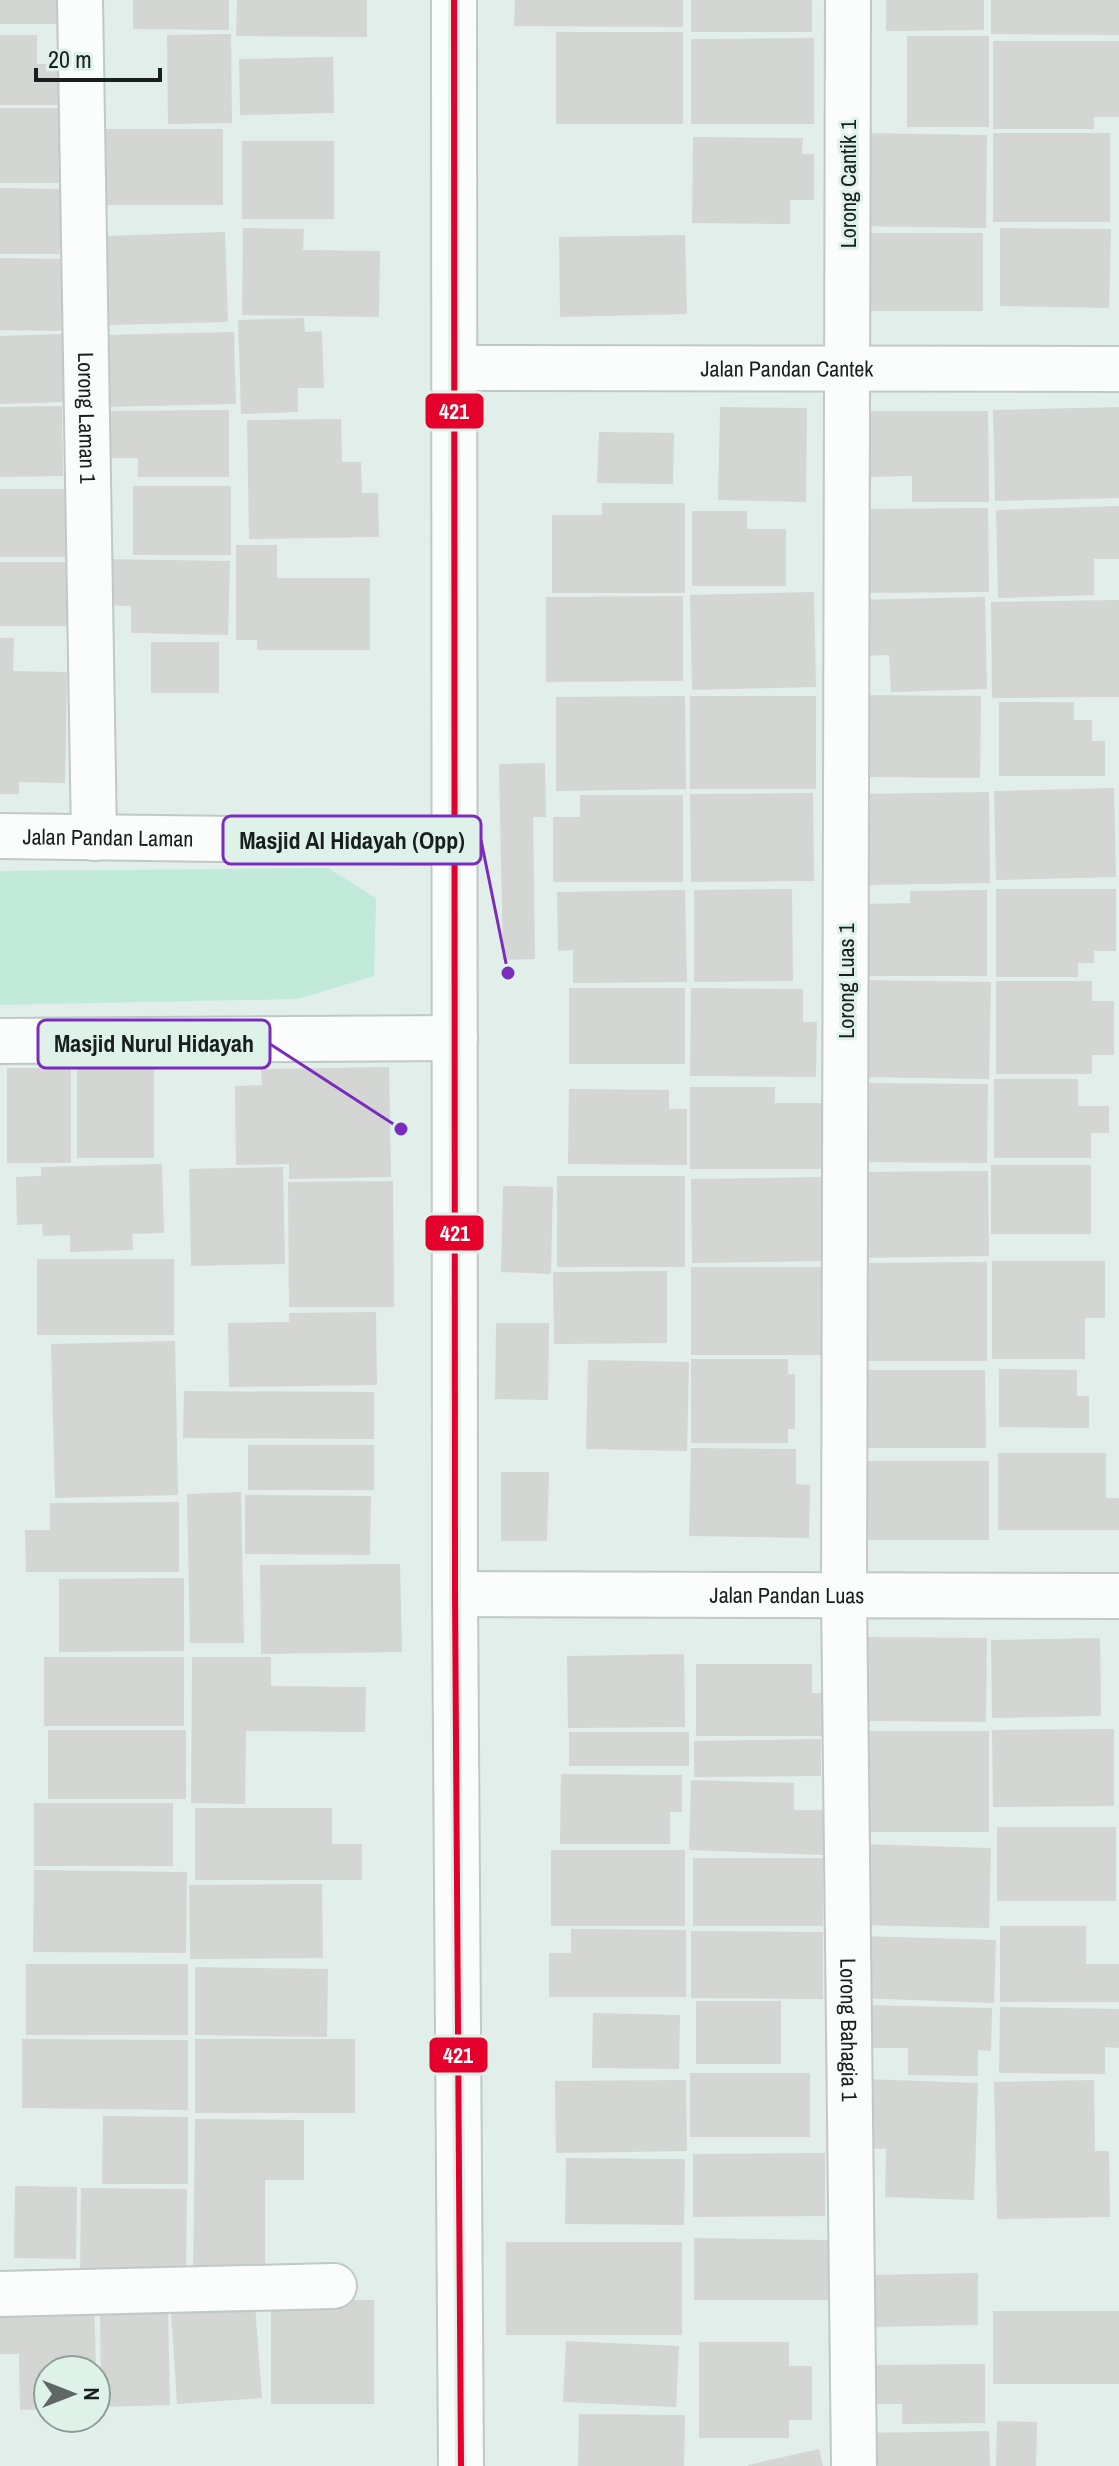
<svg xmlns="http://www.w3.org/2000/svg" width="1119" height="2466" font-family="'Archivo Narrow',sans-serif">
<style>
.green{fill:#c1eadb}
.building{fill:#d4d6d4}
.lines{fill:none;stroke-linecap:round;stroke-linejoin:round}
.minor-casing{stroke:#bfc9c5;stroke-width:48}
.minor{stroke:#fbfcfc;stroke-width:44}
.bus-1-casing{stroke:#def2ea;stroke-width:12}
.bus-1{stroke:#e4002b;stroke-width:6}
.labels{text-anchor:middle;dominant-baseline:central;stroke-width:6;stroke-linejoin:round;paint-order:stroke}
.street-label{font-size:22px;fill:#181f1d;stroke:#def2ea}
.leader{fill:none;stroke:#7b2cbf;stroke-width:3}
.callout-dot{fill:#7b2cbf;stroke:#def2ea;stroke-width:3}
.callout{fill:#def2ea;stroke:#7b2cbf;stroke-width:3}
.callout-label{font-size:24px;text-anchor:middle;font-weight:bold;fill:#181f1d}
.line-badge{stroke:#def2ea;stroke-width:3}
.badge-label{font-size:22px;text-anchor:middle;font-weight:bold;fill:#fff}
</style>
<rect width="100%" height="100%" fill="#e2eee9"/>
<path class="green" d="M328 868 376 898 374 976 298 999 0 1005V871Z"/>
<g class="building">
<rect x="0" y="0" width="62" height="24"/>
<path d="M133 0H229V30L133 29Z"/>
<path d="M237 0H367V37L236 36Z"/>
<path d="M515 0H683V27L514 26Z"/>
<rect x="691" y="0" width="121" height="32"/>
<path d="M886 0H984V30L886 31Z"/>
<path d="M991 0H1119V35L991 34Z"/>
<rect x="556" y="32" width="127" height="92"/>
<path d="M231 34 232 123 168 124 167 35Z"/>
<path d="M0 35H37V64H66V105H0Z"/>
<rect x="907" y="36" width="82" height="91"/>
<path d="M814 38V124H691V39Z"/>
<path d="M993 41H1119V117H1094V129H993Z"/>
<path d="M333 57 334 113 240 115 239 59Z"/>
<rect x="0" y="108" width="68" height="75"/>
<rect x="104" y="129" width="119" height="76"/>
<path d="M856 133 987 135 986 228 855 226Z"/>
<rect x="993" y="133" width="117" height="89"/>
<path d="M693 137 803 138 802 154H814V200H790V224L692 223Z"/>
<rect x="242" y="141" width="92" height="78"/>
<path d="M0 188 61 189 60 254H0Z"/>
<path d="M243 228 304 229 303 250 380 251 379 317 242 315Z"/>
<path d="M1000 228 1111 229 1109 308 1000 306Z"/>
<path d="M225 232 228 322 109 325 106 236Z"/>
<rect x="861" y="233" width="122" height="78"/>
<path d="M685 235 687 314 560 317 559 237Z"/>
<path d="M0 258 67 259 65 331 0 330Z"/>
<path d="M304 318 305 332 322 331 324 388H298V412L241 414 238 320Z"/>
<path d="M234 332 236 404 102 407 101 335Z"/>
<path d="M62 334 64 402 0 404V336Z"/>
<path d="M62 406 63 476 0 477V407Z"/>
<path d="M720 407 807 408 806 502 718 500Z"/>
<path d="M1119 407V498L995 501 993 410Z"/>
<path d="M229 410V477H138V458H104L103 411Z"/>
<path d="M865 411H988L989 502H912V476L865 477Z"/>
<path d="M341 419 342 462H361L362 493H378L379 537 249 539 247 420Z"/>
<path d="M599 432 674 433 673 484 597 483Z"/>
<rect x="133" y="486" width="98" height="69"/>
<rect x="0" y="489" width="68" height="68"/>
<path d="M602 503H685V593H552V515H602Z"/>
<path d="M1119 506V559H1094V595L998 598 996 510Z"/>
<path d="M988 508 989 592 867 593V509Z"/>
<path d="M692 511H747V529H786V586H692Z"/>
<path d="M236 545H277V578H370V650H257V640H236Z"/>
<path d="M103 559 230 561 228 635 131 633V606L102 605Z"/>
<rect x="0" y="562" width="67" height="64"/>
<path d="M814 592 816 687 692 690 690 595Z"/>
<path d="M683 596V681L546 682V597Z"/>
<path d="M985 597 987 689 891 692 889 655 856 656 854 600Z"/>
<path d="M1119 600V697L992 698 991 602Z"/>
<path d="M0 638H14L13 671 67 672 65 783 19 782V794H0Z"/>
<rect x="151" y="642" width="68" height="51"/>
<path d="M860 695 981 696 980 778 860 777Z"/>
<path d="M685 696 686 789 556 791V697Z"/>
<rect x="690" y="696" width="126" height="93"/>
<path d="M999 702H1074V720H1092V741H1105V776H999Z"/>
<path d="M545 763 546 817H533L535 959 503 960 499 764Z"/>
<path d="M1114 788 1116 877 996 880 994 791Z"/>
<path d="M989 792 990 883 865 885 864 794Z"/>
<path d="M813 793 814 881 691 882 690 794Z"/>
<path d="M580 795H683V882H553V817H580Z"/>
<path d="M792 889 793 981 694 982V890Z"/>
<path d="M996 889H1116V951H1094V963H1078V977H996Z"/>
<path d="M685 890 687 982 573 983V950L558 951 557 892Z"/>
<path d="M987 890V976H863V904L910 903V891Z"/>
<path d="M860 980 991 982 989 1079 858 1077Z"/>
<path d="M996 981H1092V1001H1114V1055H1092V1074H996Z"/>
<rect x="569" y="988" width="116" height="76"/>
<path d="M691 988 803 989V1022H817L816 1077 690 1076Z"/>
<path d="M77 1053H134V1066H154V1158H77Z"/>
<path d="M389 1067 391 1177 289 1179V1164L236 1165 235 1086 262 1085 261 1069Z"/>
<rect x="7" y="1068" width="64" height="95"/>
<path d="M994 1079H1078V1106H1109V1133H1091V1158H994Z"/>
<path d="M856 1083 988 1084 987 1163 855 1162Z"/>
<path d="M690 1087H775V1103H823V1169H690Z"/>
<path d="M569 1089 669 1090V1109H687V1165L568 1164Z"/>
<path d="M162 1164 164 1233 132 1234 133 1250 70 1252V1235L43 1236 42 1224 17 1225 16 1177 41 1176V1167Z"/>
<rect x="991" y="1165" width="100" height="69"/>
<path d="M283 1167 285 1264 191 1266 189 1169Z"/>
<path d="M988 1171 989 1256 856 1258 854 1172Z"/>
<rect x="557" y="1176" width="128" height="91"/>
<path d="M824 1177 825 1261 692 1263 691 1179Z"/>
<path d="M393 1181 394 1307H289L288 1182Z"/>
<path d="M503 1186 553 1187 551 1274 501 1272Z"/>
<rect x="37" y="1259" width="137" height="76"/>
<path d="M992 1261H1105V1318H1085V1359H992Z"/>
<path d="M987 1262V1361H857L856 1263Z"/>
<rect x="691" y="1267" width="132" height="88"/>
<path d="M667 1271V1343L554 1344 553 1272Z"/>
<path d="M376 1312 377 1385 229 1387 228 1323 289 1322V1313Z"/>
<path d="M496 1323H549L548 1400 495 1399Z"/>
<path d="M175 1341 178 1495 55 1498 51 1344Z"/>
<path d="M691 1359H788V1374H795V1429H788V1443H691Z"/>
<path d="M588 1360 689 1362 687 1451 586 1449Z"/>
<path d="M999 1369 1077 1370V1396H1089V1428L999 1427Z"/>
<path d="M857 1370H985L986 1448H857Z"/>
<path d="M184 1391 374 1392V1439L183 1438Z"/>
<rect x="248" y="1445" width="126" height="45"/>
<path d="M691 1448 796 1449V1484L810 1485 809 1538 689 1536Z"/>
<path d="M998 1453H1106V1498H1119V1530H998Z"/>
<rect x="856" y="1461" width="133" height="79"/>
<path d="M501 1472H549L547 1541H501Z"/>
<path d="M241 1492 244 1643H190L187 1494Z"/>
<path d="M245 1495 371 1496 370 1555 245 1554Z"/>
<path d="M179 1502V1572H26L25 1530H50V1503Z"/>
<path d="M400 1564 402 1652 261 1654 260 1565Z"/>
<path d="M184 1578V1651L59 1652V1579Z"/>
<path d="M865 1637 987 1638 986 1722 864 1721Z"/>
<path d="M1100 1638 1101 1716 992 1718 991 1640Z"/>
<path d="M684 1654 685 1727 568 1728 567 1656Z"/>
<rect x="44" y="1657" width="140" height="69"/>
<path d="M192 1657H271V1686L366 1687 365 1732 246 1731 245 1804 191 1803Z"/>
<path d="M696 1664H812V1693H825V1736H696Z"/>
<path d="M1114 1729V1806L993 1807 992 1730Z"/>
<rect x="48" y="1730" width="138" height="69"/>
<rect x="857" y="1731" width="132" height="101"/>
<rect x="569" y="1732" width="120" height="34"/>
<path d="M821 1739V1776L694 1777V1741Z"/>
<path d="M561 1774 682 1775V1812H670V1844H560Z"/>
<path d="M691 1780 794 1783V1810H823V1855L689 1850Z"/>
<rect x="34" y="1803" width="139" height="63"/>
<path d="M195 1808H332V1844H362V1880H195Z"/>
<rect x="997" y="1827" width="119" height="74"/>
<path d="M861 1844 991 1848 989 1928 859 1925Z"/>
<rect x="551" y="1850" width="134" height="76"/>
<rect x="693" y="1858" width="130" height="68"/>
<path d="M34 1870 187 1872 186 1953 33 1952Z"/>
<path d="M322 1884 323 1958 190 1959 189 1885Z"/>
<path d="M1000 1926H1086V1964H1119V2002H1000Z"/>
<path d="M571 1929 686 1930V1997H549V1953H571Z"/>
<path d="M691 1931 823 1932V1999L691 1998Z"/>
<path d="M859 1936 996 1940 994 2003 857 1998Z"/>
<rect x="26" y="1964" width="162" height="71"/>
<path d="M195 1967 328 1969 327 2037 195 2035Z"/>
<rect x="696" y="2001" width="85" height="63"/>
<path d="M863 2005 992 2008 991 2051 978 2050V2076L908 2075V2048H862Z"/>
<path d="M1000 2007 1119 2009V2048L1105 2047V2074L999 2073Z"/>
<path d="M593 2013 680 2015 679 2069 592 2068Z"/>
<path d="M22 2039 188 2040V2110L22 2108Z"/>
<rect x="195" y="2039" width="160" height="74"/>
<rect x="690" y="2073" width="120" height="64"/>
<path d="M864 2079 978 2083 974 2200 885 2197 886 2149 862 2148Z"/>
<path d="M686 2080 687 2151 556 2153 555 2081Z"/>
<path d="M1094 2080 1095 2151H1109L1110 2217 997 2219 994 2082Z"/>
<path d="M103 2116 188 2117V2184H102Z"/>
<path d="M195 2119 304 2120V2180H265V2273L193 2272Z"/>
<path d="M825 2153V2216L693 2217V2154Z"/>
<path d="M566 2158 685 2159 684 2225 565 2224Z"/>
<path d="M15 2186 77 2187 76 2259 14 2258Z"/>
<path d="M81 2188 187 2189 186 2281 80 2280Z"/>
<path d="M694 2238 829 2240V2300H694Z"/>
<rect x="506" y="2242" width="176" height="93"/>
<path d="M978 2273V2325L870 2327 869 2275Z"/>
<path d="M254 2291 262 2398 177 2404 170 2297Z"/>
<path d="M94 2295 96 2370H48V2409L20 2410 19 2354H0V2296Z"/>
<rect x="271" y="2300" width="103" height="104"/>
<path d="M168 2306 170 2405 101 2407 100 2307Z"/>
<rect x="993" y="2311" width="126" height="73"/>
<path d="M566 2341 679 2346 676 2407 563 2402Z"/>
<path d="M699 2342H789V2366H812V2420H789V2438H699Z"/>
<path d="M985 2364V2423L902 2424V2404H867V2365Z"/>
<path d="M579 2414 685 2415 684 2466H578Z"/>
<path d="M997 2421 1037 2422 1036 2466H996Z"/>
<path d="M989 2431 990 2466H864L863 2433Z"/>
<path d="M819 2449 823 2466H748V2465Z"/>
</g>
<g class="lines">
<defs>
<g id="minor">
<path id="s1" d="M80 0 94 838"/>
<path d="M454 0 455 1594 461 2466"/>
<path id="s2" d="M848 0 844 1595 854 2466"/>
<path id="s3" d="M455 368 1119 369"/>
<path id="s4" d="M0 836 455 842"/>
<path d="M0 1041 455 1038"/>
<path id="s5" d="M455 1594 1119 1596"/>
<path d="M0 2294 334 2286"/>
</g>
</defs>
<use href="#minor" class="minor-casing"/>
<use href="#minor" class="minor"/>
<defs>
<path id="bus-1" d="M454 0 455 1594 461 2466"/>
</defs>
<use href="#bus-1" class="bus-1-casing"/>
<use href="#bus-1" class="bus-1"/>
</g>
<g class="labels">
<g class="street-label">
<text transform="translate(848 184) rotate(-90)">Lorong Cantik 1</text>
<text stroke="none"><textPath href="#s3" startOffset="332">Jalan Pandan Cantek</textPath></text>
<text stroke="none"><textPath href="#s1" startOffset="418">Lorong Laman 1</textPath></text>
<text stroke="none"><textPath href="#s4" startOffset="108">Jalan Pandan Laman</textPath></text>
<text transform="translate(846 981) rotate(-90)">Lorong Luas 1</text>
<text stroke="none"><textPath href="#s5" startOffset="332">Jalan Pandan Luas</textPath></text>
<text stroke="none"><textPath href="#s2" startOffset="2030">Lorong Bahagia 1</textPath></text>
</g>
</g>
<path class="leader" d="M508 973L481 840M401 1129L270 1044"/>
<g class="callout-dot">
<circle cx="508" cy="973" r="8"/>
<circle cx="401" cy="1129" r="8"/>
</g>
<g class="callout">
<rect x="223" y="816" width="258" height="48" rx="8"/>
<rect x="38" y="1020" width="232" height="48" rx="8"/>
</g>
<g class="callout-label">
<text x="352" y="849">Masjid Al Hidayah (Opp)</text>
<text x="154" y="1052">Masjid Nurul Hidayah</text>
</g>
<g class="line-badge">
<rect x="424" y="392" width="61" height="38" rx="8" fill="#e4002b"/>
<rect x="424" y="1214" width="61" height="38" rx="8" fill="#e4002b"/>
<rect x="428" y="2036" width="61" height="38" rx="8" fill="#e4002b"/>
</g>
<g class="badge-label">
<text x="454" y="419">421</text>
<text x="455" y="1241">421</text>
<text x="458" y="2063">421</text>
</g>
<g transform="translate(72 2394) rotate(90)"><circle r="38" fill="#def2ea" stroke="#8f9e98" stroke-width="2"/>
<path d="M0-6L14 30L0 20L-14 30Z" fill="#5f6764"/>
<text y="-12" font-size="22" font-weight="bold" text-anchor="middle" fill="#181f1d">N</text>
</g>
<path d="M36 68v12h124v-12" fill="none" stroke="#181f1d" stroke-width="4"/>
<text x="48" y="68" font-size="24" fill="#181f1d" stroke="#def2ea" stroke-width="6" paint-order="stroke">20 m</text>
</svg>
